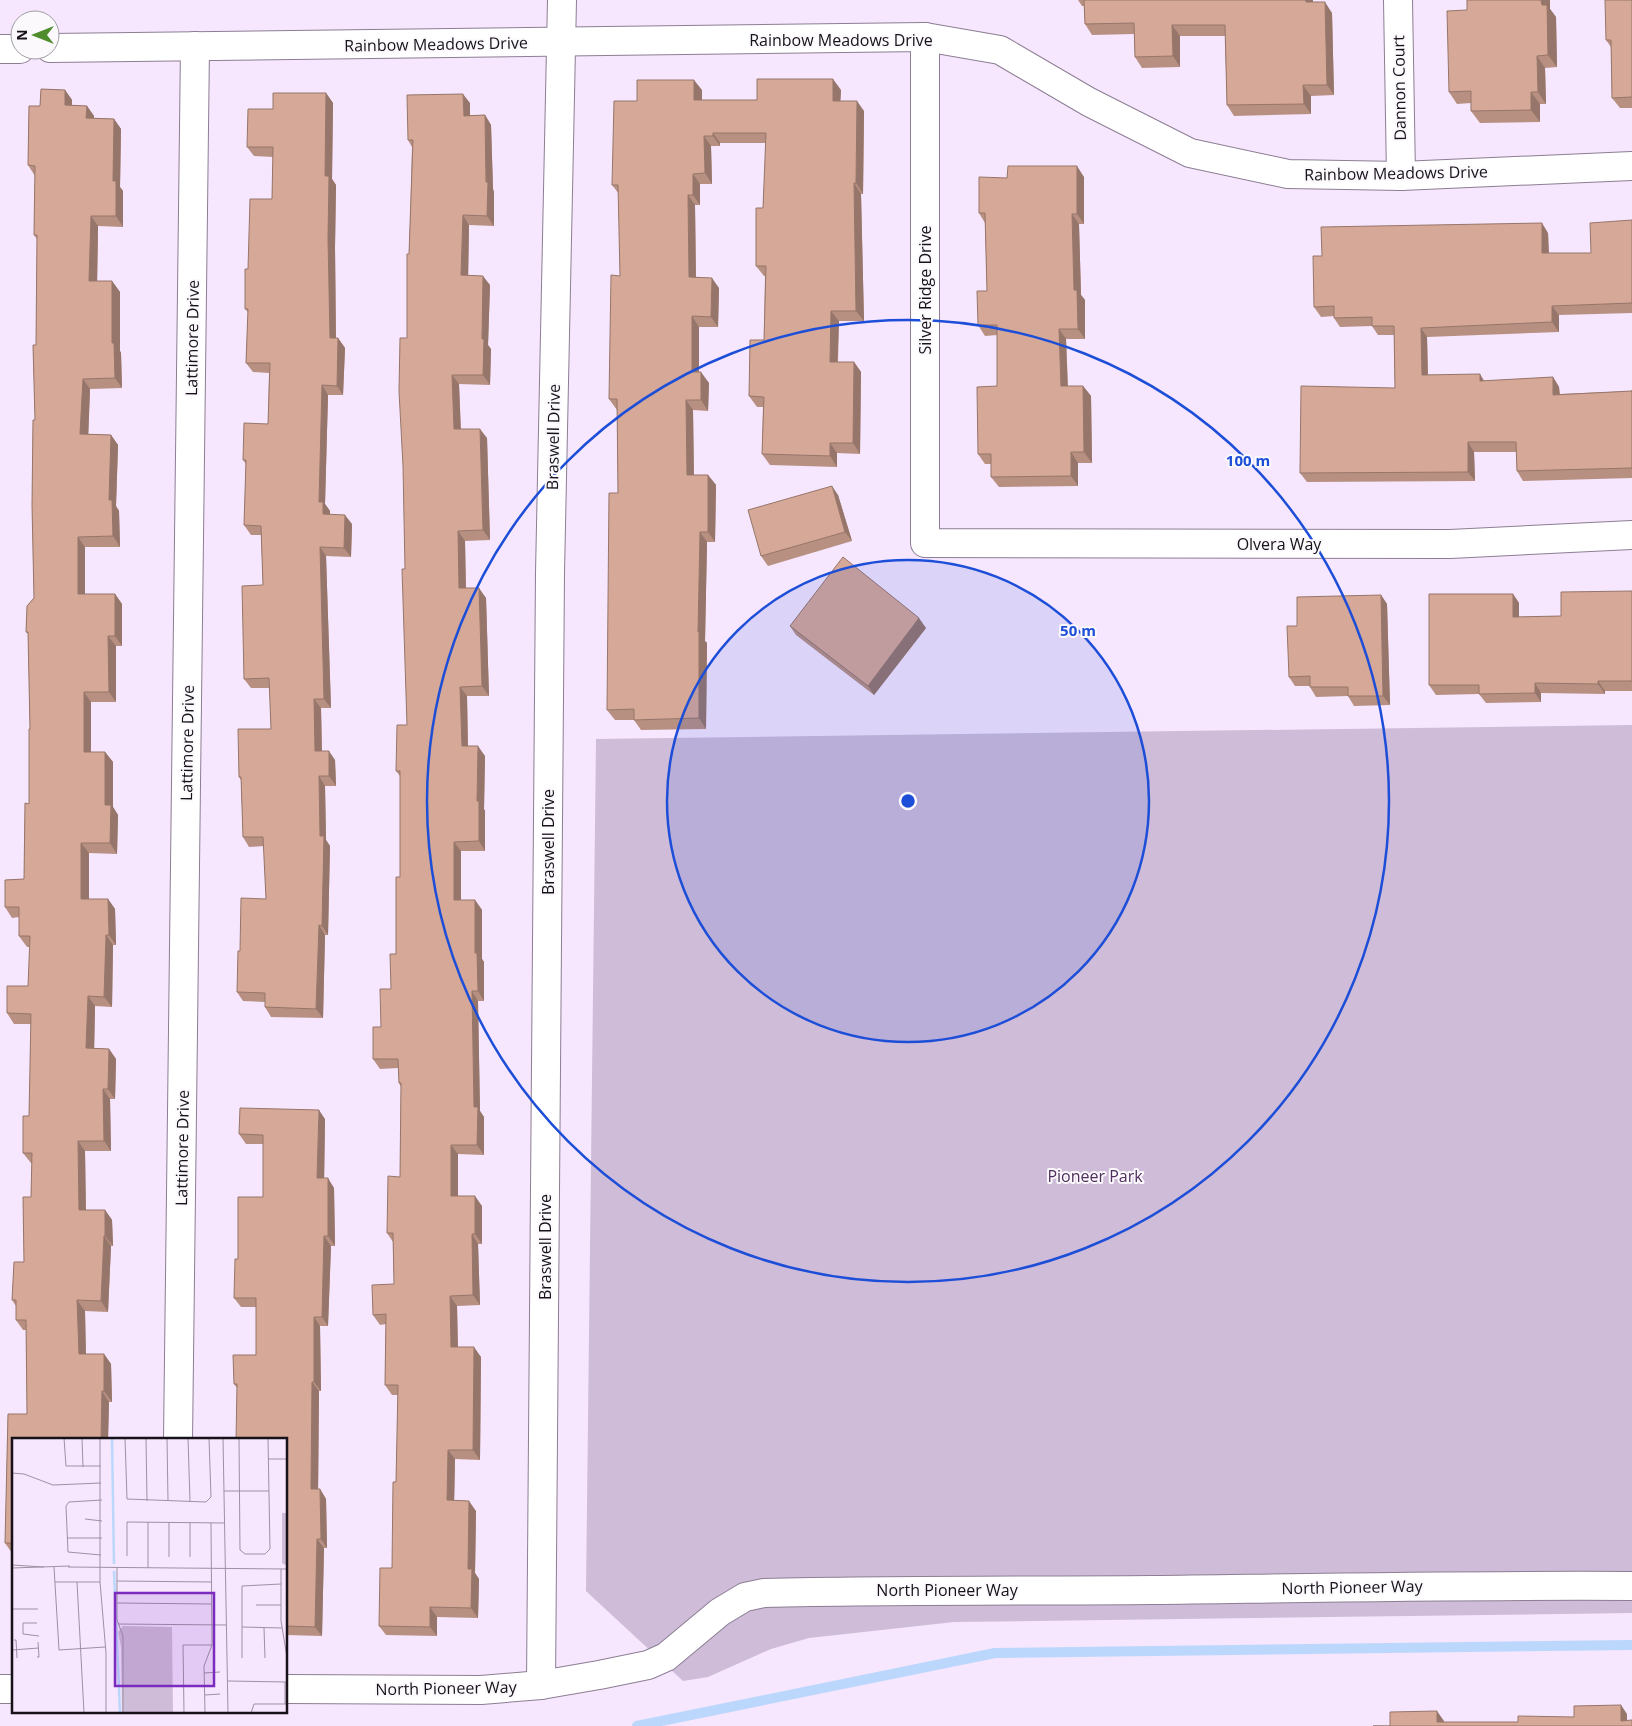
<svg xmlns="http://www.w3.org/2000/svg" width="1632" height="1726" font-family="'Open Sans',sans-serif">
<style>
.park{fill:#cfbcd8}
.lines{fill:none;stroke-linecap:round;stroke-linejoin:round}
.stream{stroke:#bbd8fc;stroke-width:10}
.minor-casing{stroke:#8c7e93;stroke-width:30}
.minor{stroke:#fff;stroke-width:28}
.wall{fill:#b89082}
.shaded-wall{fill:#96766a}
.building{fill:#d6a897;stroke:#96766a}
.ring{fill:none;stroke:#1d4ed8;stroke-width:2.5}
.labels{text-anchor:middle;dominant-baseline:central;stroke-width:4;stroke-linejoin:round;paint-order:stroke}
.street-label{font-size:16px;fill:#17121a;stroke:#fcf9fd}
.park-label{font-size:16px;fill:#4f2e5e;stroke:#fcf9fd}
.inset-river{fill:none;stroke:#bbd8fc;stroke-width:2.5}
.inset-road{fill:none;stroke:#9d91a3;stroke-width:1}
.view{fill:#7b2cbf;fill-opacity:0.15;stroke:#7b2cbf;stroke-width:2.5}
.inset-edge{fill:none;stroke:#17121a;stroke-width:2.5}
.centre{fill:#1d4ed8;stroke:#fcf9fd;stroke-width:2.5}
.ring-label{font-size:15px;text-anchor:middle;font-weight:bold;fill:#1d4ed8;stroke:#fcf9fd;stroke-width:4;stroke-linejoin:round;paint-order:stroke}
</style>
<rect width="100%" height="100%" fill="#f6e6fe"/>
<path class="park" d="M1632 725V1613L954 1622 809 1638 771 1649 708 1677 683 1681 586 1591 596 739Z"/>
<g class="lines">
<path class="stream" d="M637 1726 995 1653 1632 1645"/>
<defs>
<g id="minor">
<path d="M1398 0 1401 176"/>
<path d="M925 37V543L1450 544 1632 535"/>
<path d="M50 48 925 37 1000 50 1089 102 1190 153 1288 174 1401 176 1632 166"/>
<path d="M0 49H20"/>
<path d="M178 1440 195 46"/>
<path d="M541 1685 550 573 562 0"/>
<path d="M0 1689H14"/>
<path d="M286 1689 481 1690 541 1685 599 1675 648 1665 666 1657 720 1612 745 1597 764 1593C893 1590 1023 1591 1152 1590 1312 1588 1472 1585 1632 1586"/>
</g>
</defs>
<use href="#minor" class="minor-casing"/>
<use href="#minor" class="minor"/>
</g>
<g class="wall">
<path d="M1078 0H1313V2L1332 13 1334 95 1311 96V114L1234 116 1227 105 1225 36H1180V67L1142 68 1135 57 1134 34 1092 35 1085 24 1084 6H1082Z"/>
<path d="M1467 0H1550V9L1556 17 1557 67 1545 68 1546 104H1540V122L1480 123 1471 111V103L1457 104 1449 92 1467 10Z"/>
<path d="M1632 0V108H1620L1612 98 1611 47 1606 40Z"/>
<path d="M41 89 65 90 72 100V105L87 106 94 116V118L114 119 121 129 120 187 123 191V227L98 226 97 281H112L120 292V351L121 353 122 388 90 389 88 434 111 435 118 445 116 506 119 511 120 547H85V594H115L122 604V646H116V702H91V752H105L113 762V807L118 815 117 854 89 853V899H108L115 909 116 945H113L112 1007 95 1006 94 1048 109 1049 116 1059 115 1099H110L111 1151H85L86 1210H105L112 1220 113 1246H111L108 1312 85 1311 86 1354H104L111 1364 112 1402H109L108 1440H14V1553H12L5 1543 8 1414H27L26 1330H23L16 1320V1306L12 1300 14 1262H24L23 1197H31L32 1163H31L23 1153V1116H29L31 1024H14L7 1013V986H28L30 947H27L19 936V917L12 918 5 907V880L24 879 25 803 29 804V729H30L28 634 26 632 27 606 34 598 32 505 33 420H35L33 345H36L37 239 34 235 35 176 28 165 29 106H40Z"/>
<path d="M702 90V100H757L841 90 840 101 864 111 863 194H861L864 321H839L838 362H854L861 372 860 454 837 453V467L770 465 762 454 763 407H757L749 396 764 340 765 276H764L756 266 763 208 766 143H720V146H711L712 184H700V205H695L696 277 719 288 718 327H699V372L709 383 708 411 693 410 694 475H708L716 485 715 542H707L705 641 707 643 706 729 641 730 634 720H615L607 710 618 493 617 410 609 399 620 276 619 194 612 185 637 101Z"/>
<path d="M326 93 333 103 332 179 336 185 335 247 336 338H338L345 348 343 395H328L325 504 330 511V514L352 524 351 557 326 556 331 708H321L322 751 335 760 336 786H325L326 840 330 846 328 935H325L323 1018 271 1017 265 1007V1002L243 1001 237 992 240 951 266 899 264 846 249 847 243 837 241 780 239 777 271 729 270 688H251L244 679 263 585 261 535H251L244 525 246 464 243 460 268 424 269 373 253 372 246 363 248 312 245 309 248 269 272 199 273 157 254 156 247 147 273 109Z"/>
<path d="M470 103V115H485L491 125 493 189 494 192V226L469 225 468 276 490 285 488 345 491 349 490 385 459 384 461 429 487 438 490 540 465 541 466 588 486 598 489 696H467L468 746 485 756 484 809 485 811V851H461V900H475L482 910V959L484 962V1001H478L480 1111 484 1117V1155L458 1154V1196L482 1206V1244H478L480 1305 457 1306 458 1347 481 1357 480 1460 455 1459 454 1501 476 1511 475 1573 479 1579 478 1618 437 1617V1636L386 1635 379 1626 392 1568 396 1482 398 1395H392L385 1385 386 1324 380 1325 373 1315 394 1284 393 1242 387 1233 400 1177 401 1087 399 1083 398 1068 380 1069 373 1059 391 989 396 954 400 877V776L396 771 407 725 405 569 407 338 412 147 408 140Z"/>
<path d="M1084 177V224H1079L1081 295 1085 300V339H1066L1068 386H1083L1091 396 1092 463H1078V486L999 487 991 477V464H985L978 454 997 386V335L985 336 978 325 987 291 985 223 979 213 1007 178Z"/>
<path d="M1632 220V313L1559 315V332L1427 337 1428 375 1484 381 1553 377 1559 387 1560 394 1632 391V390V478L1523 481 1517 471 1516 452H1474L1475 481 1307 482 1300 473 1395 388 1394 335H1378L1372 326 1340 327 1334 318V316L1321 317 1314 307 1322 256 1548 233 1549 253H1591Z"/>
<path d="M838 495 852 541 768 566 761 556Z"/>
<path d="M1632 591V691H1605V694L1541 693V702L1486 703 1479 694 1436 695 1429 685 1513 594 1519 603V617L1561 616Z"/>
<path d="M1381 595 1387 604 1390 705 1354 706 1348 696 1316 697 1310 687V686H1295L1289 677 1297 626Z"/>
<path d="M790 626 926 628 874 695 796 635Z"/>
<path d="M325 1119 324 1178 334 1188 335 1246H331L328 1326H320L321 1391H319L318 1489H320L326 1499 327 1548H324L322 1636 286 1635V1440L237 1388 234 1384 256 1355V1307H241L234 1298 238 1259 263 1197V1144H246L239 1134Z"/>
</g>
<g class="shaded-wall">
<path d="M1306 0H1313V13L1306 2Z"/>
<path d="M1541 0H1550V9L1556 17 1557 67 1548 55Z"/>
<path d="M1325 2 1332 13 1334 95 1327 85Z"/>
<path d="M1172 25 1180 36V67L1173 56Z"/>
<path d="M1537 56 1545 68 1546 104 1538 92Z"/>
<path d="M833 79 841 90 840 111 833 101Z"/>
<path d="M694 80 702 90V110L694 100Z"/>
<path d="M1303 85 1311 96V114L1304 104Z"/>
<path d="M65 90 72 100V115L65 105Z"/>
<path d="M1531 92 1540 104V122L1531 110Z"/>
<path d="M326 93 333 103 332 179 336 185 335 247 336 348 330 338 325 176Z"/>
<path d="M463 94 470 103V125L464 116Z"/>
<path d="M857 101 864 111 863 194 856 183Z"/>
<path d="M87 106 94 116 93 128 86 118Z"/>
<path d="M485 115 491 125 493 189 494 192V226L487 216Z"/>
<path d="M114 119 121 129 120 187 123 191V227L116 216 113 181Z"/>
<path d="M713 133 720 143V146L713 136Z"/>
<path d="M704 136 711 146 712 184 705 173Z"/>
<path d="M1077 166 1084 177V224L1077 214Z"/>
<path d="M693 174 700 184V205L693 195Z"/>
<path d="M854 183 861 194 864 321 856 311Z"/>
<path d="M688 195 695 205 696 288 689 277Z"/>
<path d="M1072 214 1079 224 1081 295 1085 300V339L1078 329 1074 290Z"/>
<path d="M463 215 469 225 468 285 461 275Z"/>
<path d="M91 216 98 226 97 291 89 281Z"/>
<path d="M1542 223 1548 233 1549 262 1542 253Z"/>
<path d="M483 276 490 285 488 345 491 349 490 385 483 375 482 339Z"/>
<path d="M712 278 719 288 718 327 711 317Z"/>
<path d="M112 281 120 292V351L121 353 122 388 115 378 112 343Z"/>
<path d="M1552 306 1559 315V332L1552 322Z"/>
<path d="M831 311 839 321 837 372 830 362Z"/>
<path d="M692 316 699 327V382L692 372Z"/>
<path d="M1421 328 1427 337 1428 385 1422 375Z"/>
<path d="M1059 329 1066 339 1068 397 1061 386Z"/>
<path d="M338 338 345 348 343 395 337 386Z"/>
<path d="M854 362 861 372 860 454 853 443Z"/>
<path d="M701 372 709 383 708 411 701 400Z"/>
<path d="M1480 374 1486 384 1480 381Z"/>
<path d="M452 375 459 384 461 439 454 429Z"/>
<path d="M1553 377 1559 387 1560 404 1553 395Z"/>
<path d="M83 379 90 389 88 444 80 434Z"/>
<path d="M322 385 328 395 325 504 330 511V524L323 514 319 502Z"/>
<path d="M1083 386 1091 396 1092 463 1084 452Z"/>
<path d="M686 400 693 410 694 485 687 475Z"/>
<path d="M480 429 487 438 490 540 483 530Z"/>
<path d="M111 435 118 445 116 506 119 511 120 547 113 536 109 500Z"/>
<path d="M1468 442 1474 452 1475 481 1468 472Z"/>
<path d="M830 443 837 453V467L830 456Z"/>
<path d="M1071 452 1078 463V486L1071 476Z"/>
<path d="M708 475 716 485 715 542 708 532Z"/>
<path d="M832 486 838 495 852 541 845 532Z"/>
<path d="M345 515 352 524 351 557 344 548Z"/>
<path d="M458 531 465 541 466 598 459 588Z"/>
<path d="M700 532 707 542 705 641 707 643 706 729 699 718 698 632Z"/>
<path d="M78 537 85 547V604L78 594Z"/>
<path d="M320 547 326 556 331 708 324 699Z"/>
<path d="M479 588 486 598 489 696 482 686Z"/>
<path d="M115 594 122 604V646L115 636Z"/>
<path d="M1513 594 1519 603V626L1513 617Z"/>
<path d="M1381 595 1387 604 1390 705 1383 696Z"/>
<path d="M919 618 926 628 874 695 868 686Z"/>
<path d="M108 636 116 646V702L109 692Z"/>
<path d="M1598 681 1605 691V694L1598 684Z"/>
<path d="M1535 683 1541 693V702L1535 693Z"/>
<path d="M460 687 467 696 468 755 462 746Z"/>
<path d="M84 692 91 702V762L84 752Z"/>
<path d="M314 699 321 708 322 760 315 751Z"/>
<path d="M478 746 485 756 484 809 485 811V851L479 841 477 801Z"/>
<path d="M329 751 335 760 336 786 329 776Z"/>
<path d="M105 752 113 762V807L118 815 117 854 110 843 105 805Z"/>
<path d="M319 776 325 786 326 840 330 846 328 935 322 926Z"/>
<path d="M454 842 461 851V910L454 900Z"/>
<path d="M81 843 89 853V909L81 899Z"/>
<path d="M108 899 115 909 116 945 109 935Z"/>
<path d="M475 900 482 910V959L484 962V1001L478 991 475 953Z"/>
<path d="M319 925 325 935 323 1018 316 1009Z"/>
<path d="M106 935 113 945 112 1007 104 997Z"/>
<path d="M472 991 478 1001 480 1111 484 1117V1155L477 1145 474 1107Z"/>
<path d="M88 996 95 1006 94 1058 86 1048Z"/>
<path d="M109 1049 116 1059 115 1099 108 1089Z"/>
<path d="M103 1089 110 1099 111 1151 104 1141Z"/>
<path d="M319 1110 325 1119 324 1188 317 1178Z"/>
<path d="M78 1141 85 1151 86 1221 79 1210Z"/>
<path d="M451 1145 458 1154V1205L451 1196Z"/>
<path d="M328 1178 334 1188 335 1246 328 1236Z"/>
<path d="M475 1196 482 1206V1244L475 1234Z"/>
<path d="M105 1210 112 1220 113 1246 105 1236Z"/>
<path d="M472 1234 478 1244 480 1305 473 1295Z"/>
<path d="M104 1236 111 1246 108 1312 101 1301Z"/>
<path d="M324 1236 331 1246 328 1326 322 1317Z"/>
<path d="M450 1296 457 1306 458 1356 451 1347Z"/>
<path d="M77 1300 85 1311 86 1364 79 1354Z"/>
<path d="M314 1317 320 1326 321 1391 314 1382Z"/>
<path d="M474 1347 481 1357 480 1460 473 1450Z"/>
<path d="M104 1354 111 1364 112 1402 104 1391Z"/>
<path d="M312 1382 319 1391 318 1499 311 1489Z"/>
<path d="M102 1391 109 1402 108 1440H101Z"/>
<path d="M448 1450 455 1459 454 1510 447 1500Z"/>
<path d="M320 1489 326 1499 327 1548 321 1539Z"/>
<path d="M469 1501 476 1511 475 1573 479 1579 478 1618 471 1608 468 1569Z"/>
<path d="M317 1539 324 1548 322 1636 315 1627Z"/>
<path d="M430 1607 437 1617V1636L430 1627Z"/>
<path d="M1621 1705 1627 1714V1726L1621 1721Z"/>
<path d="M1437 1711 1444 1721V1726L1437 1722Z"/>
</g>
<g class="building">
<path d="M1084 0H1306V2H1325L1327 85H1303L1304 104 1227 105 1225 25H1172L1173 56 1135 57 1134 23 1085 24Z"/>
<path d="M1467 0H1541L1542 5H1547L1548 55 1537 56 1538 92H1531V110L1471 111V91L1449 92 1447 11 1467 10Z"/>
<path d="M1605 0H1632V97L1612 98 1611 40H1606Z"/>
<path d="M757 79H833V101H857L856 183H854L856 311H831L830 362H854L853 443H830V456L762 454 764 397 749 396 750 340H764L766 266H756V208H763L766 133H713V136H704L705 173 693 174V195H688L689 277 712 278 711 317 692 316V372H701V400H686L687 475H708V532H700L698 632H699V718L634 720V709L607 710 609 493H618L617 399H609L611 275 620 276 618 185H612L614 101H637V80H694V100H757Z"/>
<path d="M41 89 65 90V105L87 106 86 118 114 119 113 181H116V216H91L89 281H112V343H114L115 378 83 379 80 434 111 435 109 500H112L113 536 78 537V594H115V636H108L109 692H84V752H105V805H111L110 843H81V899H108L109 935H106L104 997 88 996 86 1048 109 1049 108 1089H103L104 1141H78L79 1210H105V1236H104L101 1301 77 1300 79 1354H104V1391H102L101 1440H14V1543H5L8 1414H27L26 1320H16V1300H12L14 1262H24L23 1197H31L32 1153H23V1116H29L31 1014 7 1013V986H28L30 936H19V907H5V880L24 879 25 803 29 804V729H30L28 632H26L27 606 34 598 32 505 33 420H35L33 345H36L37 235H34L35 166 28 165 29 106H40Z"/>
<path d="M273 93H326L325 176H329L328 238 330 338H338L337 386 322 385 319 502H323V514L345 515 344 548 320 547 324 699H314L315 751H329V776H319L320 836H324L322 926 319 925 316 1009 265 1007V993L237 992 238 951H240L241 898 266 899 263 837H243L241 777H239L238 729H271L269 678 244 679 242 586 263 585 261 526 244 525 246 460H243L244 423 268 424 270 363H246L248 309H245V269H248L250 199H272L273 147H247L248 109H273Z"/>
<path d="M463 94 464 116 485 115 486 182H488L487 216 463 215 461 275 483 276 482 339H484L483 375H452L454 429H480L483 530 458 531 459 588H479L482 686 460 687 462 746H478L477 801H479V841L454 842V900H475V953H477L478 991H472L474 1107H478L477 1145H451V1196H475V1234H472L473 1295 450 1296 451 1347H474L473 1450H448L447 1500 469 1501 468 1569H472L471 1608 430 1607V1627L379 1626 380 1568H392L393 1482H396L398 1385H385L386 1314 373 1315 372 1285 394 1284 393 1233H387L388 1176 400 1177 401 1083H399L398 1059H373V1027H381L380 989H391L390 954H396V877H400V771H396L397 725H407L402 569H405L403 466 399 391 400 338H407V254H409L413 140H408L407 95Z"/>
<path d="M1008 166H1077V214H1072L1074 290H1077L1078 329H1059L1061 386H1083L1084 452H1071V476L991 477V454H978L977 387 997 386V325H978L977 291H987L985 213H979V177L1007 178Z"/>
<path d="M1632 220V303L1552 306V322L1421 328 1422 375 1480 374V381L1553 377V395L1632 391V390V468L1517 471 1516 442H1468V472L1300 473 1301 386 1395 388 1394 326H1372V317L1334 318V306L1314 307 1313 256H1322L1321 227 1542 223V253H1591L1590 223Z"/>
<path d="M832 486 845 532 761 556 748 510Z"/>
<path d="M843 557 919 618 868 686 790 626Z"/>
<path d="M1632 591V681H1598V684L1535 683V693L1479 694V685H1429V594H1513V617L1561 616V592Z"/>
<path d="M1381 595 1383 696H1348V687H1310V676L1289 677 1287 626H1297V597Z"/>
<path d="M240 1108 319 1110 317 1178H328V1236H324L322 1317H314V1382H312L311 1489H320L321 1539H317L315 1627 286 1626V1440H236L237 1384H234L233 1355H256V1298H234L235 1259H238V1197H263V1135L239 1134Z"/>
<path d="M1621 1705V1721L1632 1720V1726H1373H1390V1712L1437 1711V1722H1518V1716L1574 1717V1706Z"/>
</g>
<circle cx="908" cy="801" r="241" fill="#1d4ed8" fill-opacity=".12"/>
<g class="ring">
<circle cx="908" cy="801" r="241"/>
<circle cx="908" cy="801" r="481"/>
</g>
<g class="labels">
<g class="street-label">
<text x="841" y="40">Rainbow Meadows Drive</text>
<text transform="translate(436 44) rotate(-1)">Rainbow Meadows Drive</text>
<text transform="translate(1399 88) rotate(-91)">Dannon Court</text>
<text transform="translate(1396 173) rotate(-1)">Rainbow Meadows Drive</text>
<text transform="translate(925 290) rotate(-90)">Silver Ridge Drive</text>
<text transform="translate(192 338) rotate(-89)">Lattimore Drive</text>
<text transform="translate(553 437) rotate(-89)">Braswell Drive</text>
<text x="1279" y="544">Olvera Way</text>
<text transform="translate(187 743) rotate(-89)">Lattimore Drive</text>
<text transform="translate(548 842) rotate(-90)">Braswell Drive</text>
<text transform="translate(182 1148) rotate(-89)">Lattimore Drive</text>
<text transform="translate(545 1247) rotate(-90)">Braswell Drive</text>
<text transform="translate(1352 1587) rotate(-1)">North Pioneer Way</text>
<text x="947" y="1590">North Pioneer Way</text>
<text transform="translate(446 1688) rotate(-1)">North Pioneer Way</text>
</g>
<g class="park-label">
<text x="1095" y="1176">Pioneer Park</text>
</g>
</g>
<g transform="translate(12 1438)">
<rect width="275" height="275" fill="#f6e6fe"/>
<path d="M270 75H275V128L270 125ZM111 188 160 189 161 275H110L109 209 106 194Z" fill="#cfbcd8"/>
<path class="inset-river" d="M100 0 102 126M102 133 108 275"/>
<path class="inset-road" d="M52 0 54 28H89M70 0 71 29M88 0V144L94 215V275M113 0 115 61 194 64 199 59 197 0M134 0 135 63M155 0 156 63M176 0 178 63M211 0 216 275M227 0 228 112 233 116H253L258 111 256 0M256 21H275M0 35 12 36 41 47 89 45M212 53H257M73 81 90 83M55 100H90M89 117 56 114 54 68 57 64 90 62M115 118V84L213 85M157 119V84M178 119V85M0 127 32 129M42 129 47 212 93 209M56 129 275 131M105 129V182L111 198V275M0 130 58 128M136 130V84M269 131V183L275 219M105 143 199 144M43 144H88M65 144 72 275M105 165 199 166M244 167H269M0 171H26M25 185H11V196L27 198M106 186 214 187M230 189 270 190M252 190 253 220M2 202H4L5 220M0 212 27 210M25 219H27L26 204M230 220V148L269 146M192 235 208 234M216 243 275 244M193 257 208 256M273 266V244M172 275 171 207H200M193 275 192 228 200 207 199 85M239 275 242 266H275"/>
<path class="view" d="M103 155H202V248H103Z"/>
<rect width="275" height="275" class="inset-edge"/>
</g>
<circle cx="908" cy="801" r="8" class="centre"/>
<g class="ring-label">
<text x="1248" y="466">100 m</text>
<text x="1078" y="636">50 m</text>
</g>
<g transform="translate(35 35) rotate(270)"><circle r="24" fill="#fcf9fd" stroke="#a09da2"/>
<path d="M0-4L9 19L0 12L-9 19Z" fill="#4e8c2c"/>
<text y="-8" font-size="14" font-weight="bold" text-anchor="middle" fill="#17121a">N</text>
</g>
</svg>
